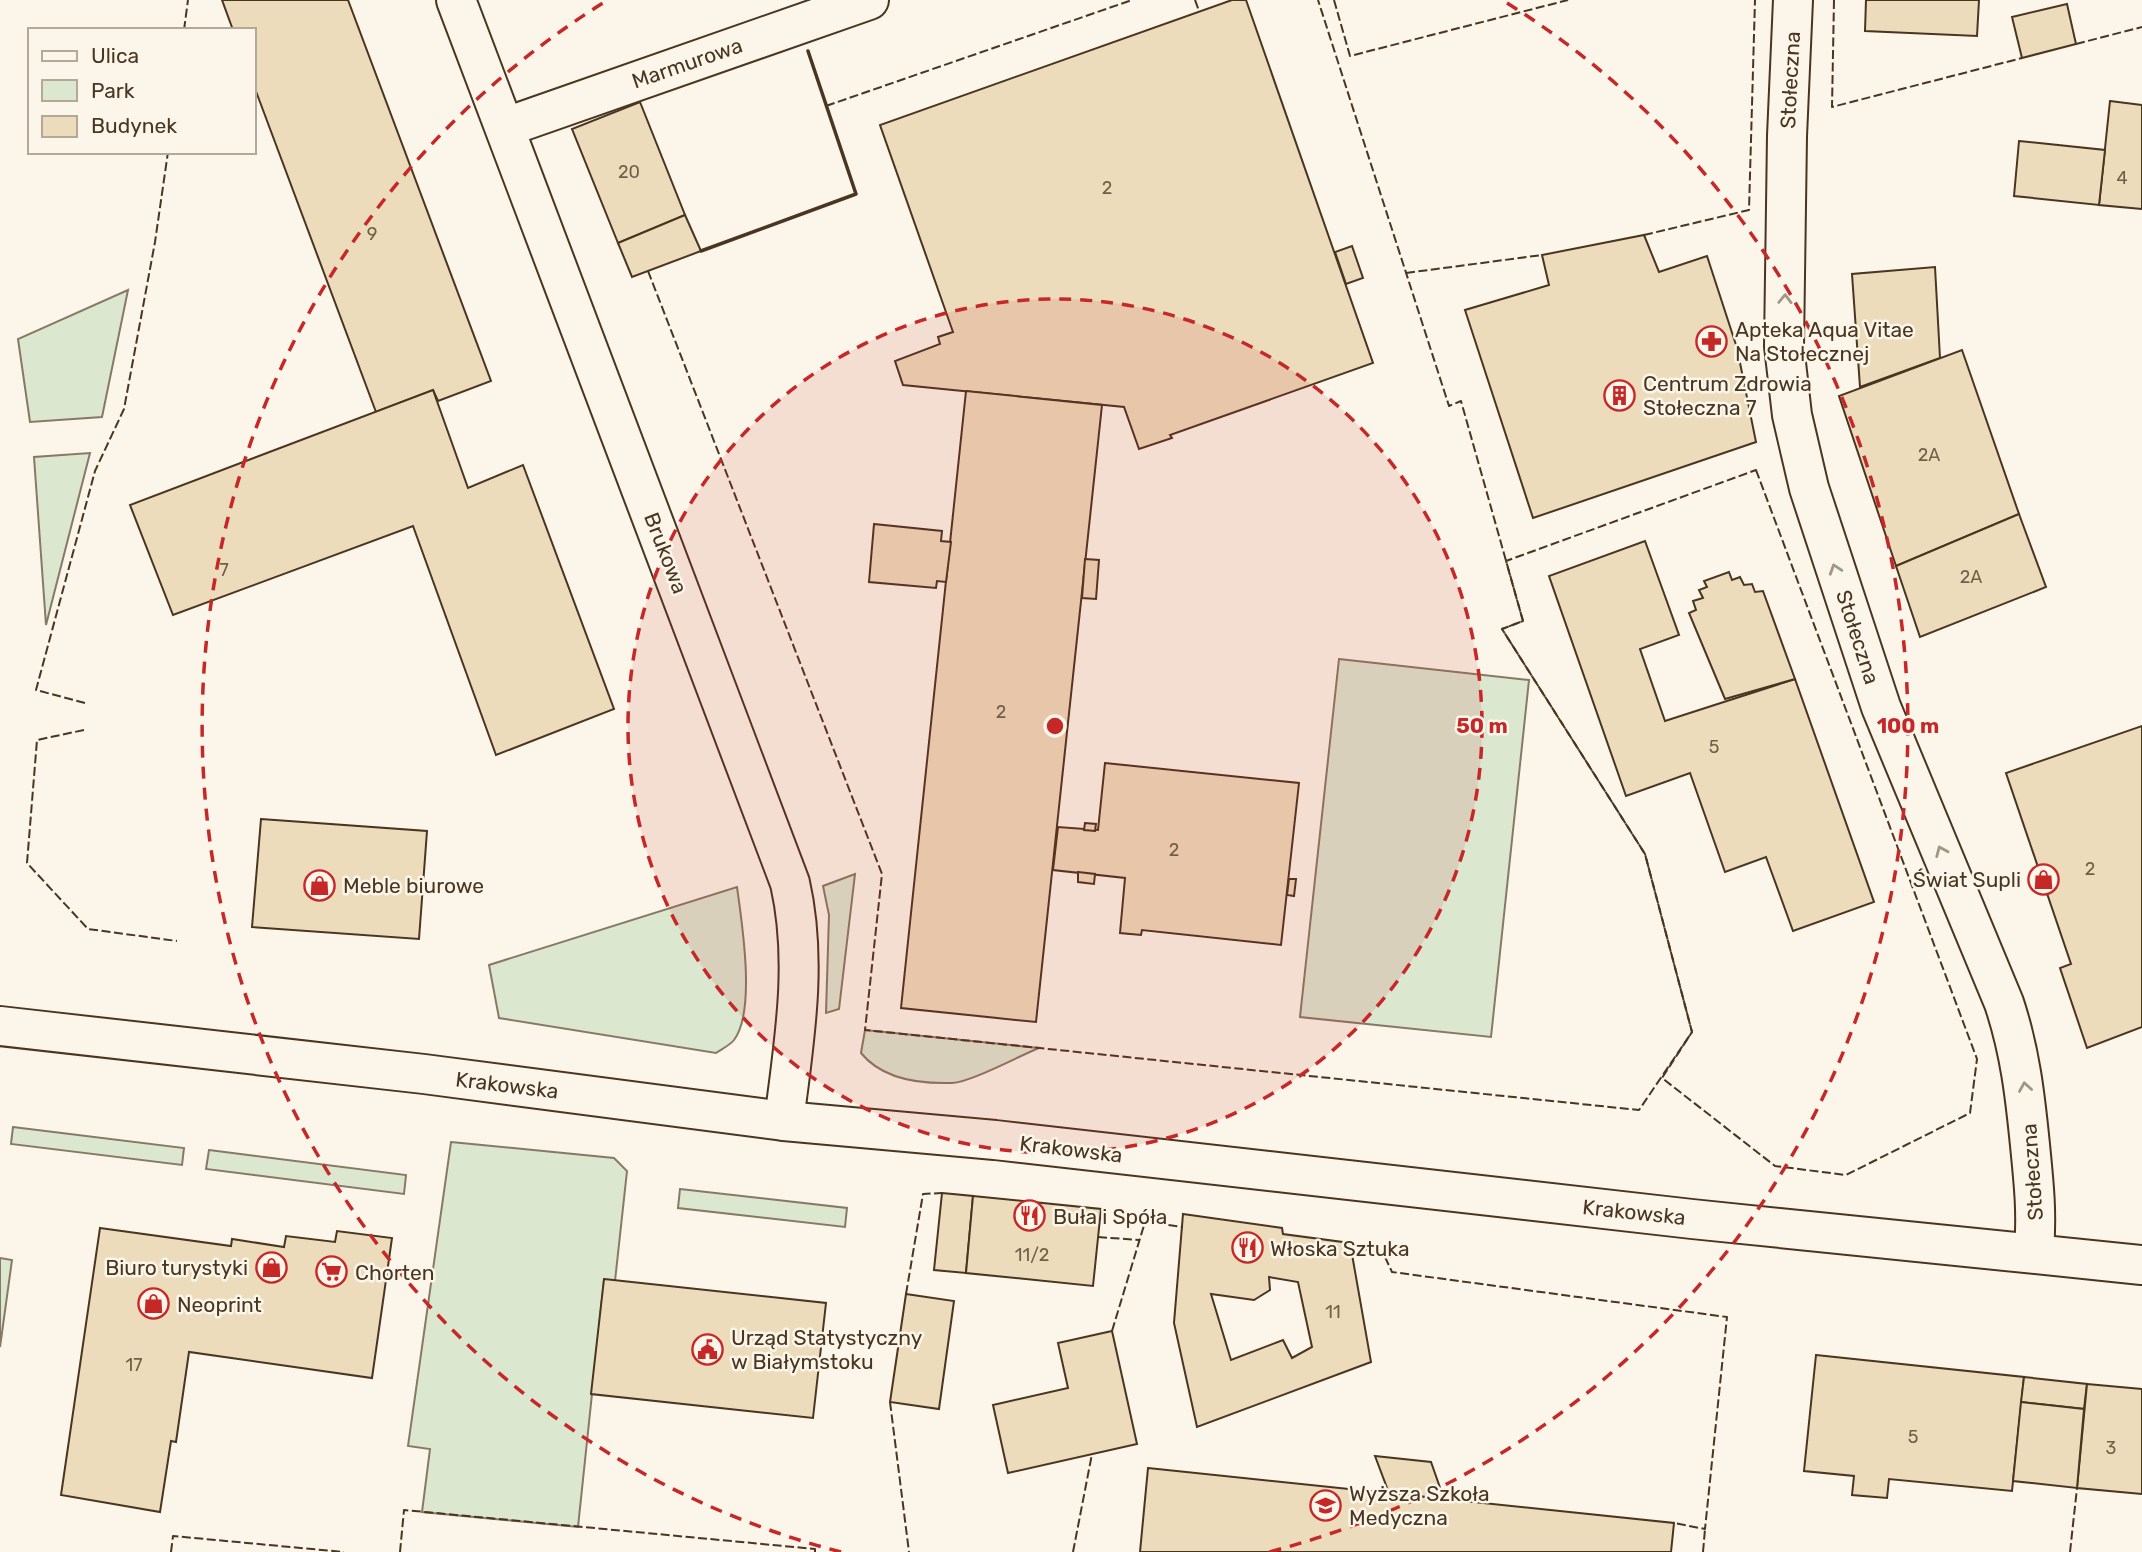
<svg xmlns="http://www.w3.org/2000/svg" width="2142" height="1552" font-family="Rubik,sans-serif">
<style>
.green{fill:#dce7d0;stroke:#887966;stroke-width:2}
.building{fill:#ecdcbc;stroke:#4a3520;stroke-width:2;fill-rule:evenodd}
.lines{fill:none;stroke-linecap:round;stroke-linejoin:round}
.minor-casing{stroke:#4a3520;stroke-width:42}
.minor{stroke:#fbf6e9;stroke-width:38}
.fence{stroke:#4a3520;stroke-width:2;stroke-dasharray:9 3.5;stroke-linecap:butt}
.wall{stroke:#4a3520;stroke-width:3.5}
.oneway{stroke:#a29684}
.ring{fill:none;stroke:#c62828;stroke-width:3.5;stroke-dasharray:12 9}
.labels{text-anchor:middle;dominant-baseline:central;stroke-width:5;stroke-linejoin:round;paint-order:stroke}
.number-label{font-size:18px;fill:#725f47}
.street-label{font-size:21px;fill:#4a3520;stroke:#fbf6e9}
.poi-label{font-size:21px;fill:#4a3520;stroke:#fbf6e9;text-anchor:start}
.centre{fill:#c62828;stroke:#fbf6e9;stroke-width:3.5}
.ring-label{font-size:21px;text-anchor:middle;font-weight:bold;fill:#c62828;stroke:#fbf6e9;stroke-width:5;stroke-linejoin:round;paint-order:stroke}
</style>
<rect width="100%" height="100%" fill="#fbf6e9"/>
<g class="green">
<path d="M128 290 102 417 30 422 18 339Z"/>
<path d="M90 453 46 625 34 457Z"/>
<path d="M1339 659 1529 680 1491 1037 1300 1017Z"/>
<path d="M855 874 839 1009 826 1013 829 915 823 886Z"/>
<path d="M737 887C742 923 756 1011 734 1040 730 1045 722 1049 716 1053L499 1018 489 965Z"/>
<path d="M865 1030 1039 1048C1019 1056 971 1082 952 1083 920 1084 882 1079 861 1053Z"/>
<path d="M13 1127 184 1148 182 1165 11 1144Z"/>
<path d="M451 1142 614 1158 627 1171 615 1281 604 1280 578 1527 422 1512 430 1449 408 1446Z"/>
<path d="M209 1150 406 1175 404 1194 206 1169Z"/>
<path d="M680 1189 847 1208 845 1227 678 1208Z"/>
<path d="M0 1258 12 1260 0 1347Z"/>
</g>
<g class="building">
<path d="M222 0H348L491 381 438 401 433 390 376 412 254 86V30H233Z"/>
<path d="M1232 0H1246L1373 363 1170 435 1172 438 1139 449 1124 407 903 385 895 361 940 344 938 337 953 332 880 125Z"/>
<path d="M1866 0H1979L1977 36 1865 31Z"/>
<path d="M2067 4 2076 44 2022 58 2012 17Z"/>
<path d="M2110 101 2142 105V209L2099 205Z"/>
<path d="M640 102 685 215 618 243 572 129Z"/>
<path d="M2019 141 2105 150 2099 205 2014 196Z"/>
<path d="M685 215 701 251 632 277 618 243Z"/>
<path d="M1644 235 1659 272 1707 256 1737 348 1756 442 1533 518 1465 310 1549 285 1542 255Z"/>
<path d="M1352 246 1363 278 1346 284 1335 252Z"/>
<path d="M1935 267 1940 358 1860 387 1852 274Z"/>
<path d="M1962 350 2019 514 1896 566 1839 396Z"/>
<path d="M433 390 468 488 523 465 614 709 496 755 413 526 173 615 130 505Z"/>
<path d="M966 391 1102 405 1036 1022 901 1008Z"/>
<path d="M2019 514 2046 587 1920 637 1896 566Z"/>
<path d="M874 524 942 531 941 541 951 542 946 582 937 581 936 588 869 582Z"/>
<path d="M1645 541 1679 635 1640 649 1665 721 1795 679 1874 902 1793 931 1766 857 1725 872 1690 773 1626 796 1549 576Z"/>
<path d="M1085 559 1099 560 1096 599 1082 598Z"/>
<path d="M1729 572 1732 580 1740 577 1744 585 1752 584 1755 592 1763 591 1795 679 1725 699 1689 613 1696 610 1693 601 1703 598 1699 590 1707 587 1704 581Z"/>
<path d="M2142 726V1027L2087 1048 2060 968 2071 964 2006 773Z"/>
<path d="M1105 763 1299 783 1281 945 1142 930 1141 935 1120 933 1125 878 1053 870 1058 827 1098 830Z"/>
<path d="M261 819 427 831 419 939 252 927Z"/>
<path d="M1085 823 1096 824 1095 831 1084 830Z"/>
<path d="M1078 872 1095 874 1094 884 1078 882Z"/>
<path d="M1289 879H1296L1294 896 1287 895Z"/>
<path d="M942 1193 973 1196 966 1273 934 1270Z"/>
<path d="M973 1196 1101 1209 1093 1286 966 1273Z"/>
<path d="M1183 1214 1282 1228 1283 1234 1350 1243 1371 1362 1197 1427 1174 1323ZM1269 1277 1298 1282 1312 1347 1292 1358 1283 1340 1231 1360 1211 1294 1254 1300 1270 1290Z"/>
<path d="M100 1228 231 1246 232 1239 284 1247 286 1236 335 1242 337 1231 392 1238 372 1378 189 1352 176 1442 171 1441 160 1512 61 1495Z"/>
<path d="M604 1279 826 1303 813 1418 591 1394Z"/>
<path d="M906 1294 954 1301 939 1409 890 1402Z"/>
<path d="M1112 1331 1137 1444 1008 1473 993 1405 1068 1388 1058 1343Z"/>
<path d="M1816 1355 2024 1377 2012 1491 1889 1479 1887 1498 1852 1495 1854 1476 1804 1471Z"/>
<path d="M2024 1377 2087 1384 2084 1409 2021 1402Z"/>
<path d="M2087 1384 2142 1389V1494L2077 1488Z"/>
<path d="M2021 1402 2084 1409 2077 1488 2013 1481Z"/>
<path d="M1375 1456 1431 1462 1444 1499 1389 1493Z"/>
<path d="M1148 1468 1674 1523 1671 1552H1140Z"/>
</g>
<g class="lines">
<defs>
<g id="minor">
<path d="M456 0 790 883C808 962 794 1042 784 1121"/>
<path d="M1793 0 1787 136 1784 346 1792 415 1809 488 1881 707 2004 1003C2020 1051 2025 1095 2030 1145 2034 1185 2037 1213 2034 1252"/>
<path d="M506 127 869 0"/>
<path d="M0 1026 424 1074 784 1121 995 1140 1692 1219 2142 1265"/>
</g>
</defs>
<use href="#minor" class="minor-casing"/>
<use href="#minor" class="minor"/>
<g class="fence">
<path d="M1195 0 1199 11"/>
<path d="M1334 0 1350 56 1568 0"/>
<path d="M1834 0 1832 107 2022 58"/>
<path d="M184 30 188 0"/>
<path d="M2076 44 2142 27"/>
<path d="M826 106 1132 0"/>
<path d="M1644 235 1749 210 1755 0"/>
<path d="M648 271 882 874 865 1030 1639 1110 1692 1032 1645 854 1502 629 1523 621 1461 401 1449 406 1318 0"/>
<path d="M1406 273 1542 255"/>
<path d="M1756 470 1977 1059 1970 1113 1846 1175 1775 1166 1662 1078 1692 1032 1645 854 1502 629 1523 621 1506 561Z"/>
<path d="M85 703 36 690 95 471 124 409 155 242 168 152"/>
<path d="M84 730 37 740 27 863 88 929 177 941"/>
<path d="M1098 1237 1139 1240"/>
<path d="M1350 1243 1385 1257 1392 1272 1727 1317 1705 1529 1674 1523"/>
<path d="M906 1294 923 1194 942 1193"/>
<path d="M1112 1331 1145 1222 1183 1227"/>
<path d="M890 1402 909 1552"/>
<path d="M171 1552 173 1536 344 1552"/>
<path d="M400 1552 404 1510 815 1549V1552"/>
<path d="M1073 1552 1092 1454"/>
<path d="M1703 1552 1705 1529"/>
<path d="M2070 1552 2077 1488"/>
</g>
<path class="wall" d="M701 251 856 194 808 51"/>
</g>
<defs><path id="oneway-chevron" d="M-2-3.5L2.5 0L-2 3.5" fill="none" stroke-width="1.6" stroke-linecap="round" stroke-linejoin="round" transform="scale(1.75)"/></defs>
<g class="oneway">
<use href="#oneway-chevron" transform="translate(1785 299) rotate(-89)"/>
<use href="#oneway-chevron" transform="translate(1835 569) rotate(-108)"/>
<use href="#oneway-chevron" transform="translate(1941 851) rotate(-113)"/>
<use href="#oneway-chevron" transform="translate(2025 1087) rotate(-99)"/>
</g>
<circle cx="1055" cy="726" r="427" fill="#c62828" fill-opacity=".12"/>
<g class="ring">
<circle cx="1055" cy="726" r="427"/>
<path d="M841 1552A853 853 0 0 1 603 3M1507 3A853 853 0 0 1 1269 1552"/>
</g>
<defs>
<symbol id="pharmacy-ring" viewBox="-11 -11 22 22"><circle r="9.5" fill="#fbf6e9" stroke="#c62828" stroke-width="1.5"/><path d="M-2-6h4v4h4v4h-4v4h-4v-4h-4v-4h4Z" fill="#c62828"/></symbol>
<symbol id="building-ring" viewBox="-11 -11 22 22"><circle r="9.5" fill="#fbf6e9" stroke="#c62828" stroke-width="1.5"/><path d="M-4-6H4V6H1V3H-1V6H-4ZM-2.5-4.3h1.7v1.8h-1.7ZM.8-4.3h1.7v1.8H.8ZM-2.5-1h1.7V.8h-1.7ZM.8-1h1.7V.8H.8Z" fill="#c62828"/></symbol>
<symbol id="shop-ring" viewBox="-11 -11 22 22"><circle r="9.5" fill="#fbf6e9" stroke="#c62828" stroke-width="1.5"/><path d="M-5-2.5h2.3a2.7 3.5 0 0 1 5.4 0H5L5.5 6h-11ZM-1.5-2.5h3a1.5 2.3 0 0 0-3 0Z" fill="#c62828"/></symbol>
<symbol id="restaurant-ring" viewBox="-11 -11 22 22"><circle r="9.5" fill="#fbf6e9" stroke="#c62828" stroke-width="1.5"/><path d="M-5-6h1v4h1v-4h1v4h1v-4h1v5L-1.5 .5V6h-2V.5L-5-1ZM5-6V6H3V1.5H1.5Q1.5-4 5-6Z" fill="#c62828"/></symbol>
<symbol id="supermarket-ring" viewBox="-11 -11 22 22"><circle r="9.5" fill="#fbf6e9" stroke="#c62828" stroke-width="1.5"/><path d="M-6-5.5h2.5l.6 2H6L4.5 2H-2.5L-4.4-4H-6ZM-1.5 3.2a1.3 1.3 0 1 0 .1 0ZM3 3.2a1.3 1.3 0 1 0 .1 0Z" fill="#c62828"/></symbol>
<symbol id="civic-ring" viewBox="-11 -11 22 22"><circle r="9.5" fill="#fbf6e9" stroke="#c62828" stroke-width="1.5"/><path d="M-.6-6.5H3V-4.5H.6V-3L4-1V1h2V6H-6V1h2V-1L-.6-3ZM-1.2 2.5V6h2.4V2.5Z" fill="#c62828"/></symbol>
<symbol id="university-ring" viewBox="-11 -11 22 22"><circle r="9.5" fill="#fbf6e9" stroke="#c62828" stroke-width="1.5"/><path d="M0-5L7-2L0 1L-7-2ZM-4 1L0 2.5L4 1V4Q0 6-4 4Z" fill="#c62828"/></symbol>
</defs>
<g fill-rule="evenodd">
<use href="#pharmacy-ring" x="1694" y="324" width="35" height="35"/>
<use href="#building-ring" x="1602" y="378" width="35" height="35"/>
<use href="#shop-ring" x="2026" y="862" width="35" height="35"/>
<use href="#shop-ring" x="302" y="868" width="35" height="35"/>
<use href="#restaurant-ring" x="1012" y="1198" width="35" height="35"/>
<use href="#restaurant-ring" x="1230" y="1230" width="35" height="35"/>
<use href="#shop-ring" x="254" y="1250" width="35" height="35"/>
<use href="#supermarket-ring" x="314" y="1254" width="35" height="35"/>
<use href="#shop-ring" x="136" y="1286" width="35" height="35"/>
<use href="#civic-ring" x="690" y="1332" width="35" height="35"/>
<use href="#university-ring" x="1308" y="1488" width="35" height="35"/>
</g>
<g class="labels">
<g class="number-label">
<text x="629" y="172">20</text>
<text x="2122" y="178">4</text>
<text x="1107" y="188">2</text>
<text x="372" y="234">9</text>
<text x="1929" y="455">2A</text>
<text x="224" y="570">7</text>
<text x="1971" y="577">2A</text>
<text x="1001" y="712">2</text>
<text x="1714" y="747">5</text>
<text x="1174" y="850">2</text>
<text x="2090" y="869">2</text>
<text x="1032" y="1255">11/2</text>
<text x="1333" y="1312">11</text>
<text x="134" y="1365">17</text>
<text x="1913" y="1437">5</text>
<text x="2111" y="1448">3</text>
</g>
<g class="street-label">
<text transform="translate(687 63) rotate(-19)">Marmurowa</text>
<text transform="translate(1790 80) rotate(-87)">Stołeczna</text>
<text transform="translate(666 553) rotate(69)">Brukowa</text>
<text transform="translate(1858 637) rotate(72)">Stołeczna</text>
<text transform="translate(507 1085) rotate(7)">Krakowska</text>
<text transform="translate(1071 1149) rotate(7)">Krakowska</text>
<text transform="translate(2032 1172) rotate(-94)">Stołeczna</text>
<text transform="translate(1634 1212) rotate(6)">Krakowska</text>
</g>
<g class="poi-label">
<text x="1735" y="329">Apteka Aqua Vitae<tspan x="1735" dy="24">Na Stołecznej</tspan></text>
<text x="1643" y="383">Centrum Zdrowia<tspan x="1643" dy="24">Stołeczna 7</tspan></text>
<text x="2021" y="879" text-anchor="end">Świat Supli</text>
<text x="343" y="885">Meble biurowe</text>
<text x="1053" y="1216">Buła i Spóła</text>
<text x="1270" y="1248">Włoska Sztuka</text>
<text x="248" y="1267" text-anchor="end">Biuro turystyki</text>
<text x="355" y="1272">Chorten</text>
<text x="177" y="1304">Neoprint</text>
<text x="731" y="1337">Urząd Statystyczny<tspan x="731" dy="24">w Białymstoku</tspan></text>
<text x="1349" y="1493">Wyższa Szkoła<tspan x="1349" dy="24">Medyczna</tspan></text>
</g>
</g>
<circle cx="1055" cy="726" r="10" class="centre"/>
<g class="ring-label">
<text x="1482" y="733">50 m</text>
<text x="1908" y="733">100 m</text>
</g>
<rect x="28" y="28" width="228" height="126" fill="#fbf6e9" stroke="#b4a999" stroke-width="2"/>
<rect x="42" y="51" width="35" height="10" fill="#fbf6e9" stroke="#b4a999" stroke-width="2"/>
<text x="91" y="63" font-size="21" fill="#4a3520">Ulica</text>
<rect x="42" y="80" width="35" height="21" fill="#dce7d0" stroke="#b4a999" stroke-width="2"/>
<text x="91" y="98" font-size="21" fill="#4a3520">Park</text>
<rect x="42" y="116" width="35" height="21" fill="#ecdcbc" stroke="#b4a999" stroke-width="2"/>
<text x="91" y="133" font-size="21" fill="#4a3520">Budynek</text>
</svg>
